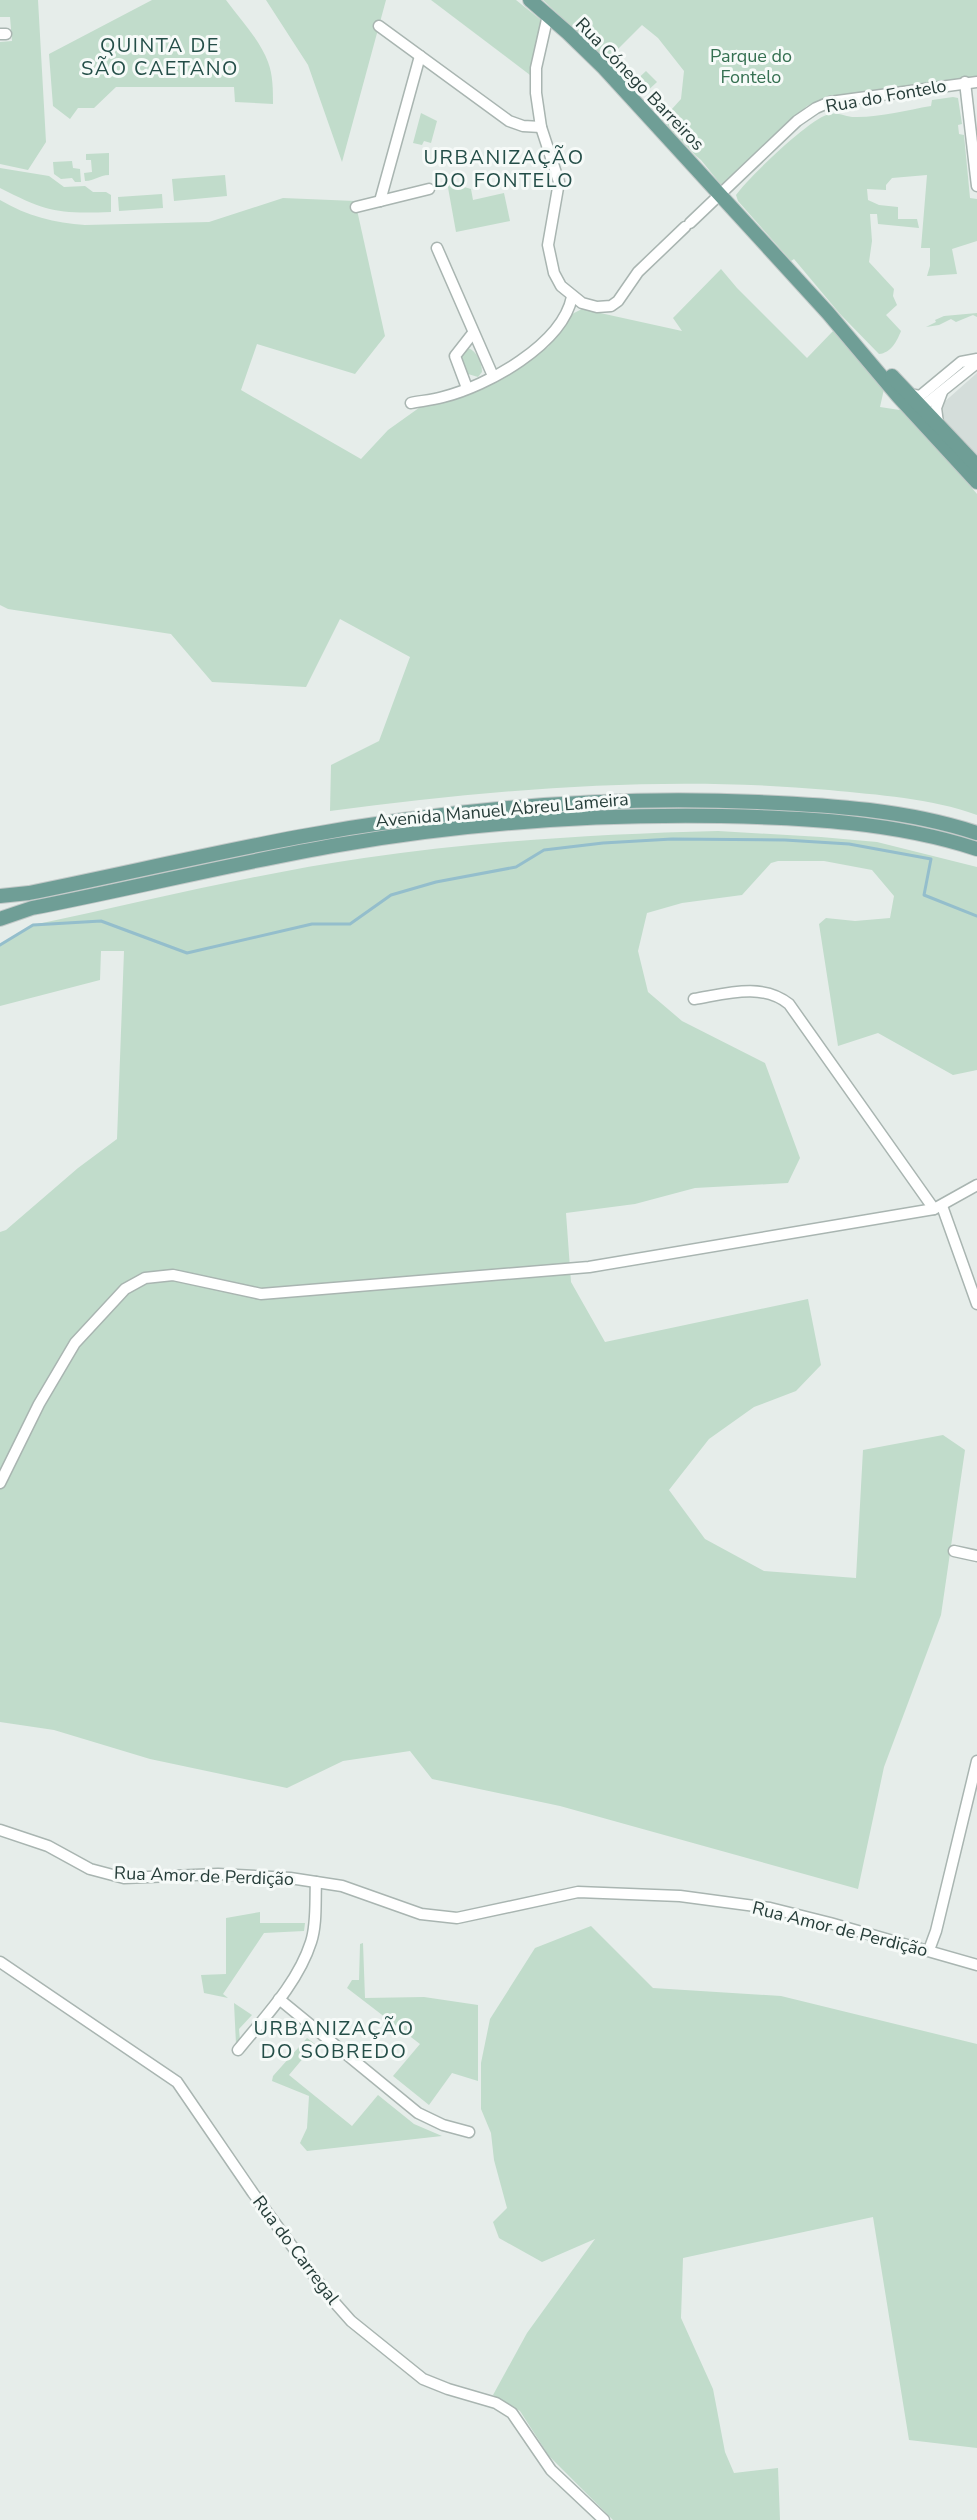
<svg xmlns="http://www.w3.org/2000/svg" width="977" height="2520" font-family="'Nunito Sans',sans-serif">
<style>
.built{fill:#d4ddda}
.green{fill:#c1dccb}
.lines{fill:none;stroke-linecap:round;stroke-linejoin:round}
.stream{stroke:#94becc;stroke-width:3}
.minor-casing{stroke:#a9b5b1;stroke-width:13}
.major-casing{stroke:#c2c9c8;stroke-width:16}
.minor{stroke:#fff;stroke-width:10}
.major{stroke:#6f9e96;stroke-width:14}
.labels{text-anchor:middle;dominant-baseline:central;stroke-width:6;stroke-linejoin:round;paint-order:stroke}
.park-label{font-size:18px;fill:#357051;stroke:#f6faf8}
.street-label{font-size:18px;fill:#263d39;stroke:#f6faf8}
.neighbourhood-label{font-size:20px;letter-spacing:1.5px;fill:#244e48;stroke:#f6faf8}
</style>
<rect width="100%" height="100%" fill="#e6edea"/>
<path class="built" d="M977 373V463L939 421 942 404Z"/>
<g class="green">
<path d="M0 0H38L46 142 28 170 0 164V42L12 41 10 17H0Z"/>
<path d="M152 0H226C240 19 260 40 268 62 273 75 273 90 273 104L235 102 234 87H116L94 108H78L70 119 53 106 49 54Z"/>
<path d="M266 0H386L342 162 308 65Z"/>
<path d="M431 0H516L541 20 530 75Z"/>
<path d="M543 0H977V78L821 100 807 106 722 186 701 160 696 156 662 120 681 99 684 71 658 38 642 25 607 60Z"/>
<path d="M646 71 657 82 642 96 631 85Z"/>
<path d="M953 97 958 98 962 124 958 125 959 134 964 135 970 198 977 199V241L952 249 957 274 927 276 930 266V248H921L927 175 892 178 886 185V190L867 189 868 200 879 205 898 207V219H917L919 228 878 224 877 214H870L872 241 869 262 894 289 893 296 897 305 886 315 901 331C897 341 891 353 879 354L840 314 794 259 791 261 738 201 736 195C747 179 812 116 830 114 838 112 848 118 857 117 882 117 907 110 931 106L932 100Z"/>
<path d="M421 113 437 121 431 143 424 141 422 145 413 143Z"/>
<path d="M109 153V175C99 175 95 181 85 181L84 173 92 172 91 160H86V154Z"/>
<path d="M72 161 73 168 80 169 81 182H75L72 178 61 179 54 174 53 162Z"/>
<path d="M0 168 49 176 64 187 85 186 93 192H106L111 195V212C58 214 47 212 0 188Z"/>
<path d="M225 175 227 196 174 201 172 179Z"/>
<path d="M447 182 471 189 473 200 504 193 510 221 456 232Z"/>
<path d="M162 194 163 208 119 211 118 197Z"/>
<path d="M283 198 355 201 385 336 355 374 257 344 241 390 361 459 388 430 423 405 520 366 548 347 572 314 582 309 682 331 673 318 721 269 737 288 807 358 834 330 884 389 880 407 906 411 977 494V815C931 798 878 795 829 790 663 775 496 789 330 811L331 765 379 741 410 657 340 619 306 687 212 682 171 634 8 609 0 605V200C27 216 55 223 85 225L209 222Z"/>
<path d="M977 313V317L973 315 956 322 951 319 939 325 926 327 936 322 935 320 944 316Z"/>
<path d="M468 348C477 351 482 363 482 372L478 377 468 374 461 357 464 350Z"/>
<path d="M718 831 821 837 877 842 977 867V1070L953 1075 878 1033 838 1046 819 924 826 918 855 921 890 918 894 896 872 870 824 861H778L771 863 742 895 682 903 647 913 638 951 648 992 682 1021 765 1063 800 1158 788 1183 695 1188 635 1204 566 1213 571 1282 605 1342 808 1299 821 1365 796 1391 754 1407 709 1439 669 1490 705 1539 764 1571 856 1578 863 1450 943 1435 965 1450 941 1615 884 1767 858 1889 560 1806 432 1779 410 1751 343 1761 287 1788 150 1759 54 1730 0 1722V1232L6 1230 78 1168 117 1139 124 951H101L100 980 0 1006V945L33 925C143 902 253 874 364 858 482 841 599 834 718 831Z"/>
<path d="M260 1912V1923H305L304 1931 264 1933 223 1994 228 1998 204 1993 201 1975 226 1974V1918Z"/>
<path d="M591 1926 653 1988 781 1996 977 2044V2448L909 2440 873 2217 683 2258 681 2318 713 2389 725 2452 734 2473 778 2468 780 2520H613L549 2456 520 2411 493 2395 527 2333 595 2239 542 2262 499 2238 493 2222 507 2208 494 2160 491 2133 481 2109V2063L490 2019 535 1948Z"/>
<path d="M363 1943 365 1998 424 1997 478 2005V2081L452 2073 429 2105 393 2076 420 2044 347 1988 352 1980H359L360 1944Z"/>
<path d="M234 2003 252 2015 239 2029 240 2041 236 2044Z"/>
<path d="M307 2038 315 2044 289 2075 352 2126 378 2095 414 2124 442 2136 307 2151 300 2143 307 2128 309 2096 272 2081 273 2076Z"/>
</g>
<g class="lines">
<path class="stream" d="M0 945 33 925 101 921 187 953 312 924H350L391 895 436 882 516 867 544 850 603 843 672 839 785 840 849 844 931 859 924 895 977 916"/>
<defs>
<g id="minor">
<path d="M548 15 536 68V93L541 127 559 182 548 245 554 273 561 286 582 303 597 307 611 306 618 301 638 272 685 227"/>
<path d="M379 26 509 121 523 126 541 127"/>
<path d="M0 34H6"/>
<path d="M965 82 977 186"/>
<path d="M380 201 420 56"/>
<path d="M356 207 429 189"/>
<path d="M690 223 797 121 816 108 830 102 977 82"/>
<path d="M437 248 493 376"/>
<path d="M467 388 455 356 473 333"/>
<path d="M909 394 920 396 961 362 977 359"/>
<path d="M411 403C421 401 432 400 443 397 487 386 562 345 572 297"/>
<path d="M922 407 977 363"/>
<path d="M938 423 936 408 942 392"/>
<path d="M694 999C725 994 762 982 789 1004L934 1209"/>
<path d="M942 1206 977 1304"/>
<path d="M0 1483 39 1404 75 1343 125 1289 145 1278 173 1275 261 1294 589 1267 934 1209 977 1185"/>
<path d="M954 1551 977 1556"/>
<path d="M0 1830 48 1846 90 1869 124 1878 218 1874 290 1878 342 1886 421 1914 457 1918 578 1892 680 1896 770 1908 830 1923 977 1965"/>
<path d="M929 1950 936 1931 977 1761"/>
<path d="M0 1962 177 2082 253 2193 328 2295 351 2321 423 2379 448 2389 496 2403 512 2413 551 2470 604 2520"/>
<path d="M279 1999 418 2113 443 2125 469 2132"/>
<path d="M238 2050C264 2018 298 1983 311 1942 317 1924 315 1901 316 1882"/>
</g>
<g id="major">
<path d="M530 0 568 33 604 68 828 313 898 396 977 482"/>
<path d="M892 376 977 466"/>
<path d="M0 896 29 893C118 875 208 854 298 837 449 809 604 795 758 802 832 805 907 810 977 833"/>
<path d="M0 919 32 908C134 888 235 863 338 845 464 823 593 814 721 816 807 818 894 822 977 849"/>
</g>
</defs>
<use href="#minor" class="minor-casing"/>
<use href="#major" class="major-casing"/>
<use href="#minor" class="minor"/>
<use href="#major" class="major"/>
</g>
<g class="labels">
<g class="park-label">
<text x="751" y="56">Parque do<tspan x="751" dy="21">Fontelo</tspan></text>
</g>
<g class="street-label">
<text transform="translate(640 84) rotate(46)">Rua Cónego Barreiros</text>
<text transform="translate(886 96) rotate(-10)">Rua do Fontelo</text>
<text transform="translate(502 810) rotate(-5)">Avenida Manuel Abreu Lameira</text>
<text transform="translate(204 1876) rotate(2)">Rua Amor de Perdição</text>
<text transform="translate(840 1929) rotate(14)">Rua Amor de Perdição</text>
<text transform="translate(296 2250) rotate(53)">Rua do Carregal</text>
</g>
<g class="neighbourhood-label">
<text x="160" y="45">QUINTA DE<tspan x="160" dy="23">SÃO CAETANO</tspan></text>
<text x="504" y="157">URBANIZAÇÃO<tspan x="504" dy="23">DO FONTELO</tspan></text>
<text x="334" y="2028">URBANIZAÇÃO<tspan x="334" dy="23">DO SOBREDO</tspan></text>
</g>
</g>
</svg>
